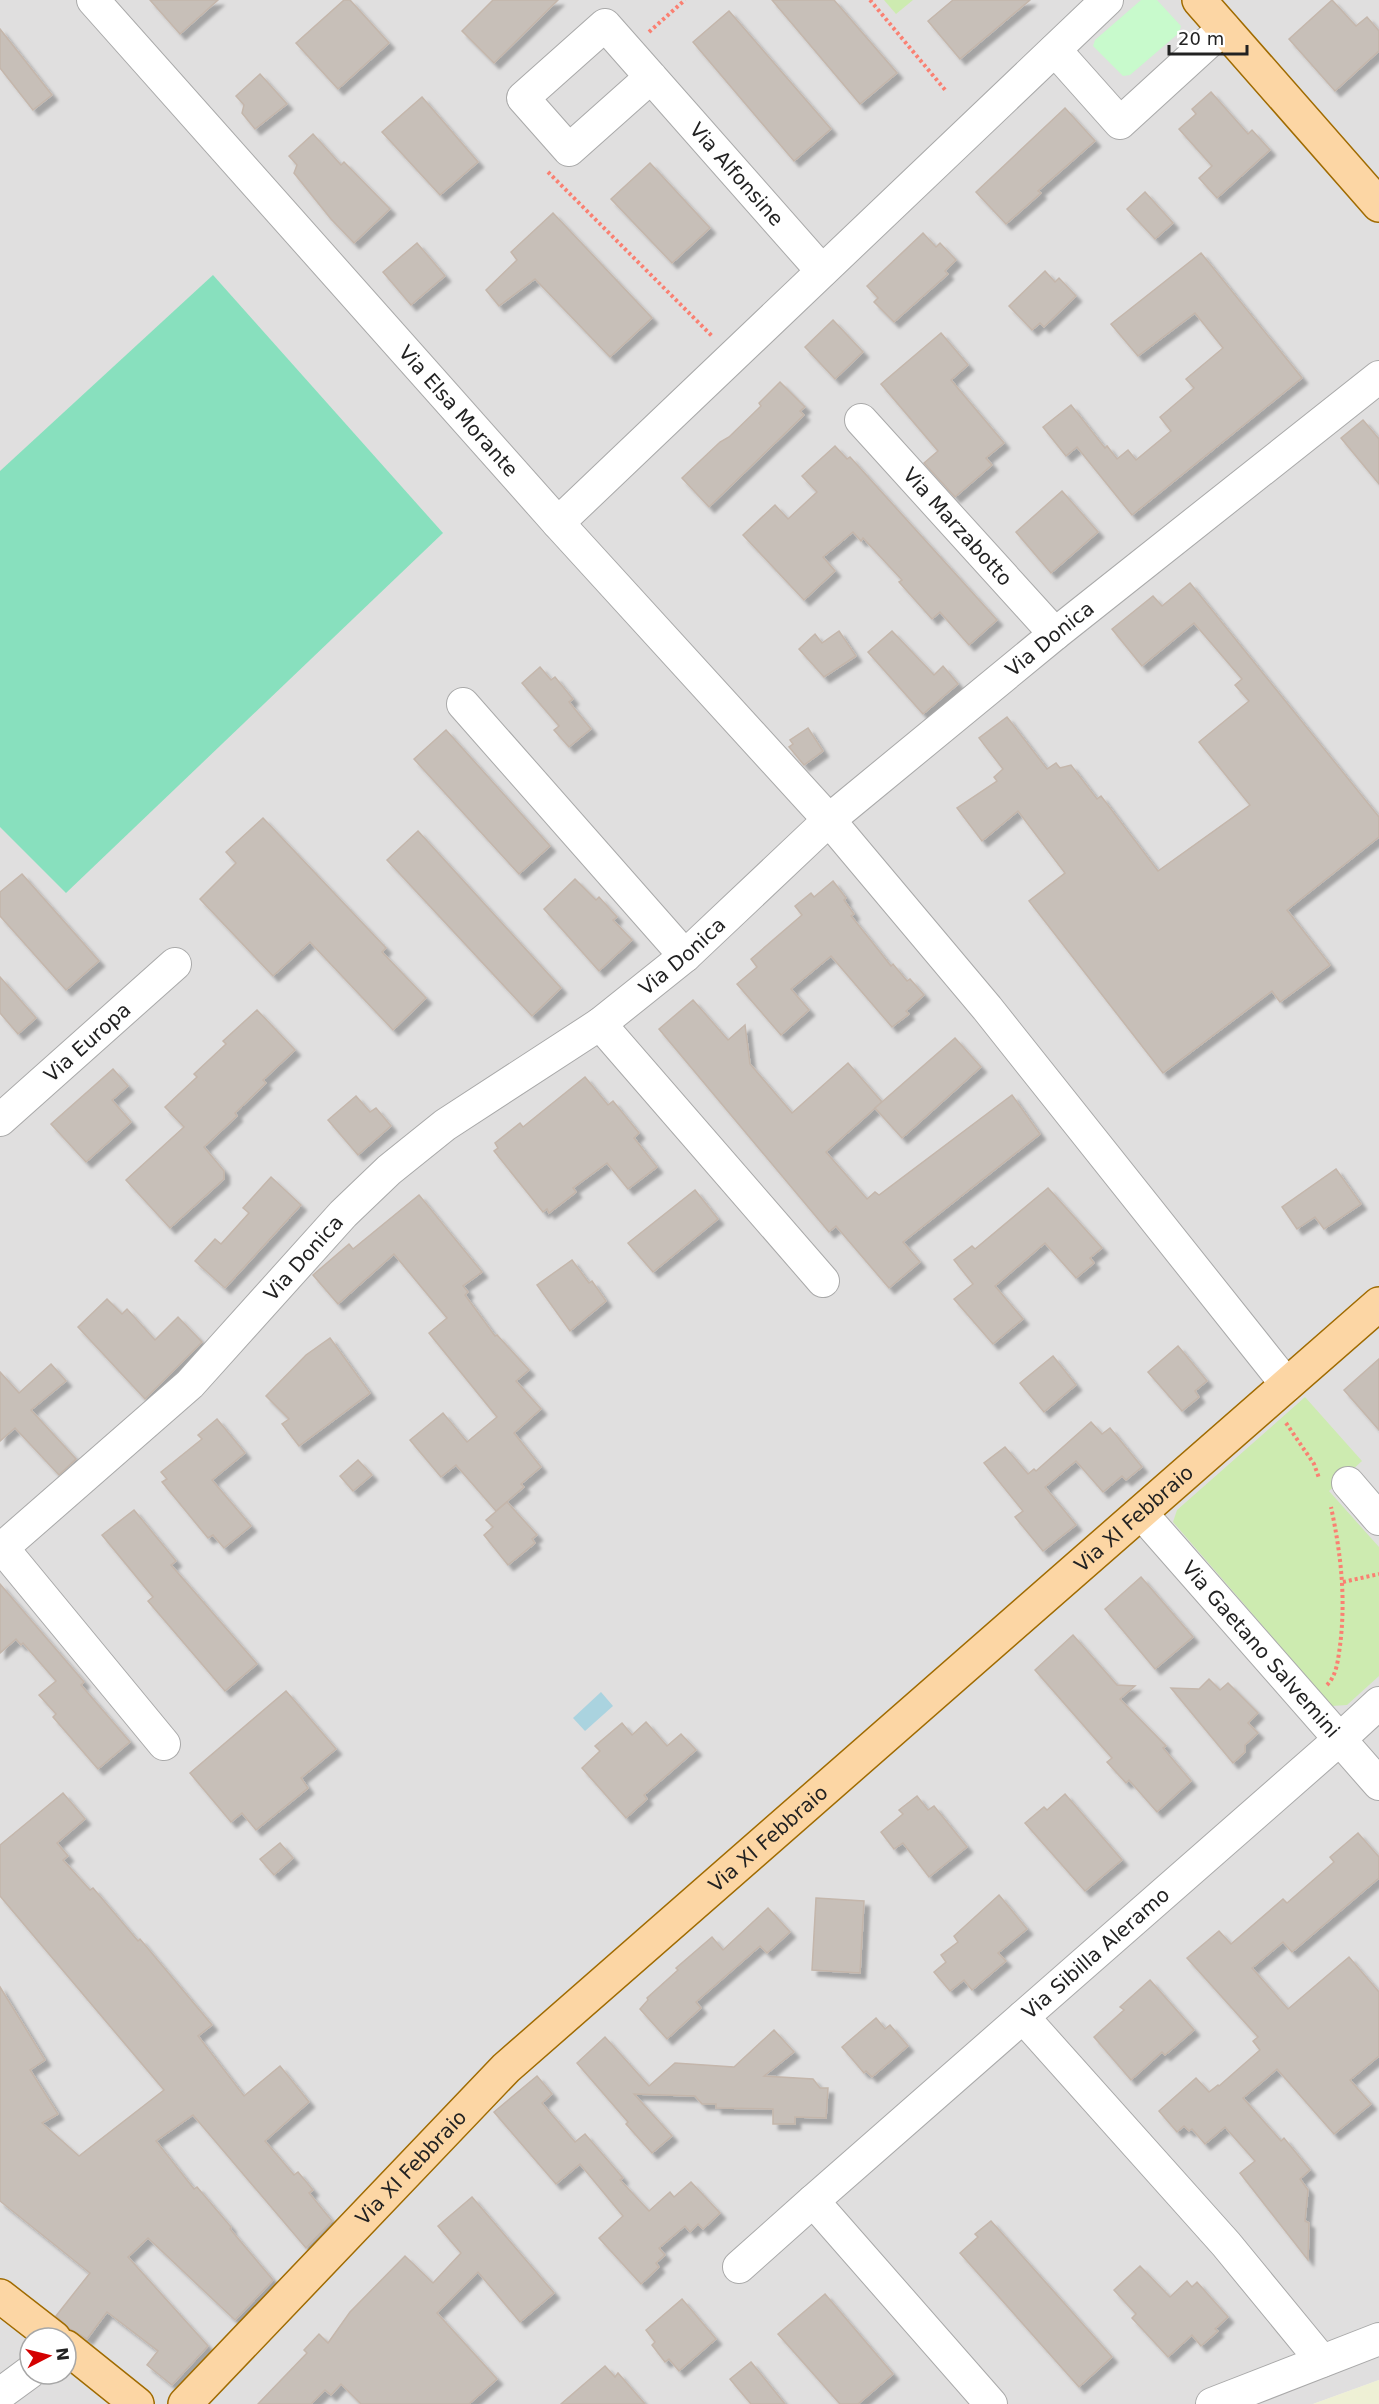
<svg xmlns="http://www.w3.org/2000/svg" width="1379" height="2404" font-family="'DejaVu Sans',sans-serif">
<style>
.residential{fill:#e0dfdf;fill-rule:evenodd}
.farmland{fill:#eef0d5}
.grass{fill:#cdebb0}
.park{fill:#c8facc}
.pitch{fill:#88e0be}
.water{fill:#aad3df}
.building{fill:#c7bfb8;stroke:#c4b6ab;stroke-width:1.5;filter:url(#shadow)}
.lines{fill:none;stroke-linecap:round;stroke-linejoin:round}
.minor-casing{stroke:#a9a9a9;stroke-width:34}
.major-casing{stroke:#a06b00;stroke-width:36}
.path{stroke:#fa8072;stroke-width:4;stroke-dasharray:3 3;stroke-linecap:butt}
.minor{stroke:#fff;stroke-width:32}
.major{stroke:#fcd6a4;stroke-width:33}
.labels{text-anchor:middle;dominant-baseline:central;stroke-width:4.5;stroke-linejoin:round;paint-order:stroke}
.street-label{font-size:20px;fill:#222;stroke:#fff}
</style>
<defs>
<filter id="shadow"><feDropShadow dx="5.5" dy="5.5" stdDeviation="1.5" flood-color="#0004"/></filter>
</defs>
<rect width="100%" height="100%" fill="#f2efe9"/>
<path class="residential" d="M0 0H1379V2380L1313 2404H0ZM30 2338H66V2374H30Z"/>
<path class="farmland" d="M1379 2380V2404H1313Z"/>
<g class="grass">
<path d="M884 0H913L896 14Z"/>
<path d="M1305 1397 1362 1461 1329 1491 1379 1547V1676L1347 1705 1332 1706 1173 1522 1177 1510Z"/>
</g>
<path class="park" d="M1141 0H1157L1181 26 1179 33 1130 75 1123 76 1093 46 1095 40Z"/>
<path class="pitch" d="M213 275 443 533 66 893 0 827V471Z"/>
<path class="water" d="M601 1692 613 1706 585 1731 573 1718Z"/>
<g class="building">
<path d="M150 0H218L180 34Z"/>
<path d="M344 0H350L389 43 338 89 296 43Z"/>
<path d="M493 0H558L494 63 462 31Z"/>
<path d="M772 0H834L897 73 860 104Z"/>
<path d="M953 0H1030L960 59 928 21Z"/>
<path d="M1332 0 1356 26 1367 17 1379 31V51L1335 91 1289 39Z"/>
<path d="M729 11 831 129 794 161 693 42Z"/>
<path d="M0 29 52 95 33 110 0 68Z"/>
<path d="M260 74 287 104 255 129 242 113 244 105 236 96Z"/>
<path d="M1211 92 1248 134 1252 130 1270 150 1217 198 1199 178 1212 166 1179 129 1196 114 1192 109Z"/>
<path d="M422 97 478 162 440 195 382 132Z"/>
<path d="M1065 108 1095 141 1038 191 1041 193 1006 224 976 192Z"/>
<path d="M313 134 341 165 344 162 390 209 354 243 331 219 294 173 297 165 289 156Z"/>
<path d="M650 163 710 228 672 263 611 199Z"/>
<path d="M1145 192 1173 223 1155 239 1127 209Z"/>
<path d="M553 213 652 318 610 357 535 279 499 306 486 290 517 260 511 252Z"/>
<path d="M923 233 936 247 940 243 956 260 945 271 948 274 894 322 874 302 878 298 867 286Z"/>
<path d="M417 243 445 276 411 305 383 272Z"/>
<path d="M1201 253 1302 378 1132 515 1077 447 1066 456 1043 427 1071 405 1105 448 1107 446 1117 459 1128 450 1136 460 1171 431 1160 417 1194 388 1186 379 1223 348 1195 313 1138 356 1111 324Z"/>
<path d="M1045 271 1055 282 1059 278 1076 296 1044 327 1040 323 1032 330 1009 306Z"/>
<path d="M833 320 863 352 835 379 805 347Z"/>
<path d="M941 333 968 365 951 380 1004 443 986 458 992 465 955 497 924 463 938 451 881 384Z"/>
<path d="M780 382 805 407 800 411 804 415 709 507 682 478 720 442 729 437 761 406 759 403Z"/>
<path d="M1363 420 1379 439V484L1341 438Z"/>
<path d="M835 446 847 459 850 457 997 620 969 645 940 612 932 619 899 582 902 580 863 538 861 541 853 532 823 557 835 571 804 600 743 535 775 505 788 519 817 492 802 476Z"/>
<path d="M1062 491 1098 532 1051 573 1016 532Z"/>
<path d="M1190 583 1379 817V837L1287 910 1330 965 1280 1002 1272 991 1163 1073 1029 901 1065 873 1018 811 982 841 957 808 997 781 994 777 1003 769 979 738 1007 717 1047 769 1056 763 1060 768 1071 765 1097 799 1101 796 1158 871 1250 805 1199 742 1249 701 1235 685 1242 679 1194 623 1142 666 1112 629 1153 596 1162 606Z"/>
<path d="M839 631 856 656 824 677 799 649 815 634 822 643Z"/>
<path d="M892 631 934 675 943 666 958 684 923 714 868 652Z"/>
<path d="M540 667 551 680 555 677 573 699 569 702 591 729 569 747 554 730 559 726 522 683Z"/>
<path d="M808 728 823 751 804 765 789 747 793 744 790 740Z"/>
<path d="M446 730 550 846 519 874 414 759Z"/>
<path d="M263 818 386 948 382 952 426 998 393 1030 310 942 273 976 200 899 236 863 226 852Z"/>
<path d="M418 831 561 988 532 1016 387 860Z"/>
<path d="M22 874 99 961 66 990 0 916V892Z"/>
<path d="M575 879 596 900 599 897 617 917 613 920 632 940 599 971 544 909Z"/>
<path d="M833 881 846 898 844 900 854 914 851 916 872 942 891 966 893 964 907 981 910 979 924 995 906 1011 909 1014 892 1027 831 956 791 989 809 1010 781 1035 737 984 757 967 751 959 802 915 795 906 811 893 814 897Z"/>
<path d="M0 977 36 1018 18 1034 0 1013Z"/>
<path d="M693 1000 728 1040 745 1025 750 1064 792 1113 848 1063 882 1102 826 1152 867 1199 875 1192 879 1195 1012 1095 1040 1134 903 1242 920 1262 889 1288 836 1226 829 1232 659 1029Z"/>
<path d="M257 1010 295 1050 263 1080 266 1083 235 1113 237 1116 204 1147 224 1171V1179L170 1228 126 1180 184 1127 165 1107 197 1077 194 1074 226 1044 223 1041Z"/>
<path d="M955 1038 981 1067 902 1138 875 1108Z"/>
<path d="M113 1069 128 1086 112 1100 131 1122 86 1162 51 1124Z"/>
<path d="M585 1077 608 1105 613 1101 639 1133 634 1138 657 1167 628 1189 607 1163 573 1188 576 1192 549 1213 547 1209 543 1212 494 1151 498 1148 495 1143 520 1123 523 1127Z"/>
<path d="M356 1096 370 1112 376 1108 391 1126 358 1155 328 1120Z"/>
<path d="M1336 1169 1361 1204 1324 1229 1315 1217 1297 1229 1282 1207Z"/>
<path d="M271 1177 301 1205 225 1288 195 1261 215 1239 221 1244 249 1213 243 1208Z"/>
<path d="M1048 1188 1102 1248 1090 1258 1094 1263 1076 1278 1045 1243 995 1286 1023 1319 993 1344 954 1299 973 1284 954 1260 972 1246 975 1249Z"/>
<path d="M695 1190 718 1219 653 1272 628 1243Z"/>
<path d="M419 1195 482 1272 463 1286 468 1292 465 1295 495 1336 497 1335 529 1370 516 1381 541 1409 514 1433 541 1467 521 1484 524 1487 496 1511 456 1465 441 1477 410 1440 443 1413 467 1442 497 1417 429 1333 447 1318 394 1254 338 1304 313 1275 349 1244 353 1249Z"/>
<path d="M572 1260 589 1283 592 1281 606 1301 570 1331 537 1285Z"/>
<path d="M107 1299 122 1314 127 1309 155 1340 178 1317 202 1342 145 1399 78 1327Z"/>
<path d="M330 1338 370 1393 299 1446 282 1424 289 1419 266 1396 306 1355Z"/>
<path d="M1178 1346 1207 1381 1195 1391 1199 1397 1182 1411 1148 1372Z"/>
<path d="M1053 1356 1076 1385 1044 1412 1020 1383Z"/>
<path d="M1379 1359V1430L1344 1390Z"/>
<path d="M51 1364 66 1381 31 1410 76 1459 59 1475 15 1428 0 1441V1372L19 1393Z"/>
<path d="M217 1419 245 1453 212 1480 251 1526 224 1548 213 1535 208 1538 162 1482 167 1479 161 1472 202 1439 198 1435Z"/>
<path d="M1091 1422 1102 1434 1110 1428 1142 1467 1126 1480 1122 1476 1103 1492 1076 1461 1045 1487 1076 1525 1043 1551 1015 1517 1023 1511 984 1463 1005 1447 1028 1474 1034 1469 1036 1471Z"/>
<path d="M358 1460 372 1475 353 1491 340 1476Z"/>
<path d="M507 1502 537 1535 532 1539 535 1543 508 1565 484 1535 493 1527 486 1520Z"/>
<path d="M134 1510 176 1561 171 1565 257 1664 225 1691 148 1601 153 1597 102 1535Z"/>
<path d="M1141 1577 1193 1637 1155 1669 1105 1609Z"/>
<path d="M0 1584 84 1682 81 1685 130 1742 98 1769 53 1717 56 1714 39 1695 56 1681 23 1643 21 1645 16 1639 0 1653Z"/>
<path d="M1073 1635 1117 1685 1135 1686 1120 1699 1166 1746 1163 1748 1191 1781 1157 1812 1129 1780 1126 1783 1107 1762 1112 1758 1035 1670Z"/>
<path d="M1209 1679 1220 1690 1228 1683 1258 1713 1248 1723 1258 1733 1245 1745V1752L1233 1763 1171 1688 1199 1689Z"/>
<path d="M286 1691 336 1749 301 1778 308 1788 256 1830 242 1813 231 1822 190 1773Z"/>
<path d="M646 1722 667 1746 681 1734 696 1750 644 1795 647 1799 626 1818 582 1768 600 1751 595 1746 622 1723 632 1735Z"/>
<path d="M63 1793 85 1819 57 1843 68 1856 63 1860 90 1890 93 1888 138 1941 140 1939 212 2025 198 2036 244 2096 280 2066 309 2102 265 2141 294 2175 298 2172 313 2190 309 2193 332 2221 306 2248 193 2115 156 2141 194 2189 197 2187 231 2227 230 2229 273 2280 235 2320 148 2238 128 2257 208 2346 172 2385 147 2365 158 2351 107 2312 87 2339 70 2329 56 2316 90 2273 0 2201V1987L45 2060 30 2070 58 2114 42 2123 79 2156 164 2090 0 1896V1845Z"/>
<path d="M1065 1794 1122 1860 1085 1891 1025 1823 1044 1807 1047 1810Z"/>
<path d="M917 1796 928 1810 934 1806 967 1847 929 1877 903 1843 894 1849 881 1832 903 1814 899 1810Z"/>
<path d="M1358 1833 1379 1857V1878L1292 1952 1283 1942 1252 1968 1288 2009 1349 1957 1379 1992V2056L1350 2080 1371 2104 1334 2134 1277 2069 1243 2098 1281 2141 1284 2138 1310 2170 1300 2179 1308 2190 1305 2221 1309 2223 1308 2260 1240 2173 1255 2161 1225 2127 1205 2144 1192 2129 1189 2131 1184 2126 1177 2132 1159 2111 1196 2078 1209 2092 1218 2085 1219 2086 1260 2050 1253 2041 1258 2037 1187 1958 1219 1931 1231 1944 1283 1899 1287 1903 1334 1862 1330 1857Z"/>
<path d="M280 1843 293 1858 274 1875 260 1859Z"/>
<path d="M999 1895 1027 1929 998 1953 1006 1961 972 1990 964 1980 950 1991 934 1972 946 1962 941 1955 958 1942 954 1936Z"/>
<path d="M816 1898 864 1901 860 1973 812 1970Z"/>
<path d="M768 1908 790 1932 767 1953 760 1946 696 2002 701 2008 667 2039 640 2009 648 2000 647 1998 678 1970 676 1968 712 1937 723 1950Z"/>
<path d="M1150 1980 1194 2030 1165 2055 1162 2052 1131 2080 1094 2037 1124 2010 1120 2007Z"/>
<path d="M876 2018 885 2029 890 2025 908 2046 872 2077 866 2071 864 2073 842 2047Z"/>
<path d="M774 2030 794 2052 764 2076 813 2079 820 2088H828L826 2118 795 2117V2124H773V2109L716 2108V2104H702L695 2096 634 2094 672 2136 652 2153 626 2124 628 2122 577 2063 605 2037 649 2086 675 2063 734 2067Z"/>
<path d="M537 2076 552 2094 542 2103 575 2142 585 2134 623 2178 620 2180 649 2211 670 2192 674 2197 691 2182 720 2213 703 2229 698 2224 690 2232 685 2226 659 2248 665 2255 656 2263 659 2267 641 2284 599 2238 623 2216 580 2164 556 2184 494 2112Z"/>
<path d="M472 2197 554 2293 520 2322 478 2272 437 2313 497 2379 469 2404H361L341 2384 331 2395 325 2390 311 2404H258L307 2353 304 2350 319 2334 328 2343 350 2312 405 2256 433 2283 461 2253 438 2226Z"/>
<path d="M991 2221 1112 2357 1079 2387 960 2253 978 2237 975 2234Z"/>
<path d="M1140 2266 1170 2297 1187 2281 1192 2287 1197 2282 1228 2317 1215 2329 1218 2331 1201 2346 1192 2335 1168 2357 1132 2318 1136 2314 1114 2290Z"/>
<path d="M825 2294 893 2374 858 2404H840L778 2334Z"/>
<path d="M682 2299 716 2339 679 2371 669 2359 665 2362 652 2345 655 2342 646 2330Z"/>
<path d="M751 2362 785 2404H751L730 2379Z"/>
<path d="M605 2366 615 2377 618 2373 645 2404H561Z"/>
</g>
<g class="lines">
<defs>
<g id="minor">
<path id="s1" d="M93 0 558 523 829 820 987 1008 1287 1385"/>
<path d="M1055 50 1120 123 1224 28"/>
<path id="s2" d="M651 77 569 150 523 98 605 25 822 271"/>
<path id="s3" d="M861 420 1055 634"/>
<path d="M558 523 1107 0"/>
<path d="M463 704 685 956"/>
<path d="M600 1024 823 1281"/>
<path id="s4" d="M0 1120 175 964"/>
<path d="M1348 1483 1379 1519"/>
<path id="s5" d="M1142 1514 1379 1784"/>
<path d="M0 1545 164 1744"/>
<path id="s6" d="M0 1550 190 1384 343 1214 389 1170 445 1125 600 1024 685 956 829 820 1055 634 1379 377"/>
<path d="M1023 2017 1226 2244 1322 2361"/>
<path d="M739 2267 813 2201"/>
<path d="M0 2394 30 2372"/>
<path id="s7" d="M991 2404 813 2201 1340 1739 1379 1703"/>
<path d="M1212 2404 1379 2339"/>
</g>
<g id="major">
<path d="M1199 0 1379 205"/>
<path d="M0 2296 54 2338"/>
<path d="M66 2347 137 2404"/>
<path id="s8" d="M185 2404 506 2068 1379 1304"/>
</g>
</defs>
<use href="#minor" class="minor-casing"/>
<use href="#major" class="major-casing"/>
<g class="path">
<path d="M870 0 946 91"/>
<path d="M649 32 685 0"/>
<path d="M548 172 713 337"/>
<path d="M1286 1423 1314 1464 1319 1478"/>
<path d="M1343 1582 1379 1574"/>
<path d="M1327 1685C1337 1675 1338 1659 1340 1646 1346 1598 1341 1554 1331 1507"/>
</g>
<use href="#minor" class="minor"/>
<use href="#major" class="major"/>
</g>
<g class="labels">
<g class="street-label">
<text stroke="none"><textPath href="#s2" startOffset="488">Via Alfonsine</textPath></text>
<text stroke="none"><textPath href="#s1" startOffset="550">Via Elsa Morante</textPath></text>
<text stroke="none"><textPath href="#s3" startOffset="144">Via Marzabotto</textPath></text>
<text stroke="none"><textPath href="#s6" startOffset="1394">Via Donica</textPath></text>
<text stroke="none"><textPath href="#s6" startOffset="908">Via Donica</textPath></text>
<text stroke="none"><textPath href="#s4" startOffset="117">Via Europa</textPath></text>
<text stroke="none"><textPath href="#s6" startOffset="422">Via Donica</textPath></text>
<text stroke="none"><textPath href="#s8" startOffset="1299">Via XI Febbraio</textPath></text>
<text stroke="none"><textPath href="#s5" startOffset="180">Via Gaetano Salvemini</textPath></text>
<text stroke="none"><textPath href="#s8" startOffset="813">Via XI Febbraio</textPath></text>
<text stroke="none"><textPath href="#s7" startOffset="646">Via Sibilla Aleramo</textPath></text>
<text stroke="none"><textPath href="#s8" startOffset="327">Via XI Febbraio</textPath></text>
</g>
</g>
<g transform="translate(48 2356) rotate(83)"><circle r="28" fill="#ffffff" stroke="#a7a7a7" stroke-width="1.5"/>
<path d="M0-4.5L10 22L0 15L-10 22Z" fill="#d40000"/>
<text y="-9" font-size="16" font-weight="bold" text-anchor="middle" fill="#222222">N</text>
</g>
<path d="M1169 45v9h78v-9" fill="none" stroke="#222222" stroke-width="3"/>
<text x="1178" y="45" font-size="18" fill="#222222" stroke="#ffffff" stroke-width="4.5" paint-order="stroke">20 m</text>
</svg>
